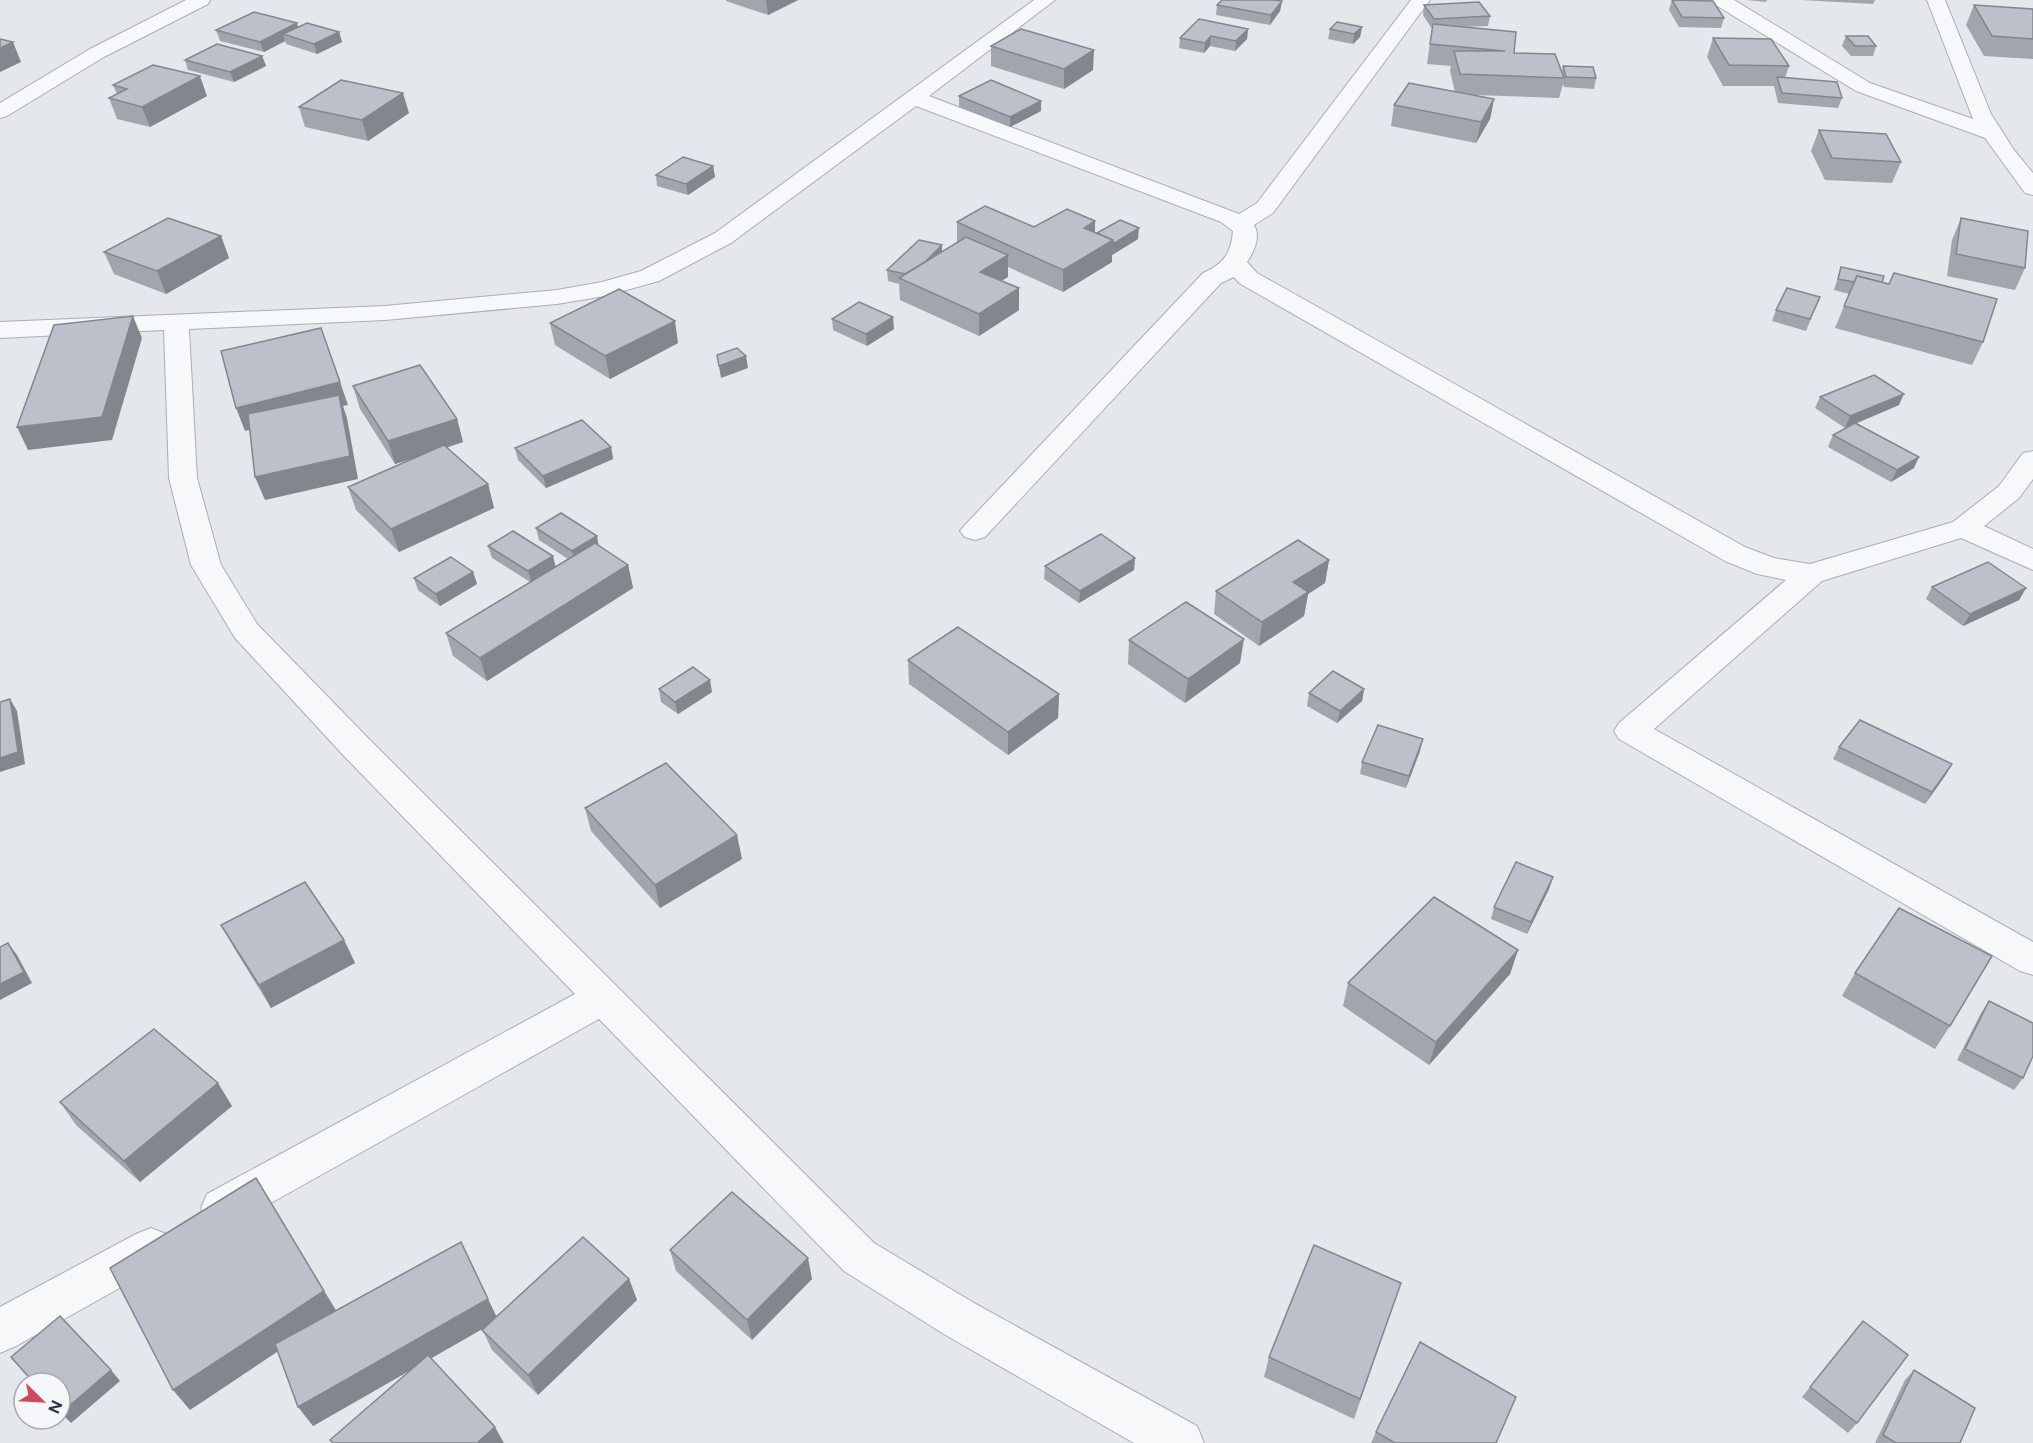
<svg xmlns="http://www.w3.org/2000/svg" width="2033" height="1443" font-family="Figtree,sans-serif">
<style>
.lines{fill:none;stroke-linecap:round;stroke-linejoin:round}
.street-casing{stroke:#a9aeb7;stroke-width:2}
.street{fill:#f7f8fa;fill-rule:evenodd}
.wall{fill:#a1a5ae}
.shaded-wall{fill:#83868d}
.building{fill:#bbc0ca;stroke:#83868d;stroke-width:1.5}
</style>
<rect width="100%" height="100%" fill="#e4e7ec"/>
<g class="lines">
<defs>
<g id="street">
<path d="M186 0H210L208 4 104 57 7 116 0 118V103L90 49Z"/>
<path d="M1034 0H1055L929 96 1239 214 1257 203 1411 0H1430L1273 213 1254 225C1261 236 1254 252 1247 262L1257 273 1745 547 1774 558 1810 564 1953 522 1999 486 2023 453 2033 451V479L2019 498 1984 526 2033 549V570L1961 538 1822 581 1654 729 2033 942V975L2020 971 1619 739 1614 731 1619 723 1786 580 1757 574 1725 561 1239 283 1234 277 1221 283 985 537 975 540 965 537 960 531 965 525 1203 273C1224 264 1231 253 1233 231L1221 222 916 106 731 243 659 281 605 296 557 304 385 320 189 329 197 478 221 565 257 624 368 738 874 1243 974 1303 1197 1426 1204 1443H1134L942 1333 844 1271 599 1019 237 1222 222 1227 207 1222 201 1208 207 1194 575 994 344 756 235 638 191 565 169 478 164 330 0 338V322L385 306 557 290 602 282 641 271 715 233Z"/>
<path d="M1712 0H1734L1870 83 1973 119 1927 0H1945L1991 114 2014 150 2033 173V195L2025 193 1985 138 1856 91 1714 4Z"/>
<path d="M151 1228 166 1234 173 1248 166 1262 16 1346 0 1353V1307L136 1234Z"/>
</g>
</defs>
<use href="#street" class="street-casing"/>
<use href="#street" class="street"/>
</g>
<g class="wall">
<path d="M726 0H798L768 15 726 1Z"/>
<path d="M1672 0 1724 18 1721 28 1679 27 1669 10Z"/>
<path d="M1747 0H1767L1766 2Z"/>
<path d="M1801 0H1875L1873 4Z"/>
<path d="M1282 1 1280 11 1270 25 1216 15 1217 5Z"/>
<path d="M1424 5 1490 16 1488 26 1461 27 1514 53 1562 71 1563 66 1596 78 1594 89 1564 87 1563 84 1559 98 1475 95 1494 99 1490 119 1476 143 1391 126 1394 105 1455 92 1450 71 1451 66 1427 64 1432 29 1423 15Z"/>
<path d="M1974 5 2033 9V59L1984 56 1966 25Z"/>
<path d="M299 27 339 32 342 42 317 54 286 44 285 41 264 52 220 41 216 30Z"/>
<path d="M1362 27 1360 37 1353 44 1328 39 1330 29Z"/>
<path d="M1248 29 1247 39 1235 51 1210 46 1204 53 1179 48 1180 38Z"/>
<path d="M1846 36 1876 46 1873 56H1851L1842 46Z"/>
<path d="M1713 38 1789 66 1785 78 1842 98 1838 108 1778 103 1774 86H1723L1707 57Z"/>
<path d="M991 46 1093 70 1064 89 991 66Z"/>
<path d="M262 56 266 66 234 82 188 70 185 60Z"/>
<path d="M113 85 207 96 150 127 117 119 109 98 117 94Z"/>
<path d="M959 96 1041 111 1010 127 959 107Z"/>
<path d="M299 107 409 113 368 141 305 127Z"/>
<path d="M1819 130 1901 162 1892 183 1825 180 1811 151Z"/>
<path d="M713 166 715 177 688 195 657 186 656 175Z"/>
<path d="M1961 218 2025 268 2015 290 1947 276 1952 240Z"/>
<path d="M1095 221V232L1097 233 1138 239 1112 255V262L1063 292 1008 267V277L1001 281 1019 288V310L979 336 900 300 899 284 888 281 887 270 942 252 957 243V222L1034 227Z"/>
<path d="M221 236 229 258 166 294 114 274 104 252Z"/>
<path d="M1841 267 1882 283 1983 342 1972 365 1835 328 1849 294 1834 290Z"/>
<path d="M1820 297 1806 331 1772 321 1776 310Z"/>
<path d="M832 319 894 329 867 346 833 330Z"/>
<path d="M550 323 678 343 610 379 555 345Z"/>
<path d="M353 386 457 419 463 442 446 448 488 484 494 508 399 552 356 510 348 487 412 459 395 464 360 409Z"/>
<path d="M1820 397 1899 405 1857 423 1914 468 1891 482 1828 447 1833 435 1845 428 1815 408Z"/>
<path d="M611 447 613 459 546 488 518 460 515 448Z"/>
<path d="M536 528 599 546 628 565 633 588 487 681 453 656 446 633 530 582 492 558 488 546 556 566 568 559 539 540Z"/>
<path d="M1135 558 1134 570 1079 603 1044 579 1045 566Z"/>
<path d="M1329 560 1325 583 1308 594 1304 616 1259 646 1214 614 1216 591Z"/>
<path d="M473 572 477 584 440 606 418 590 414 578Z"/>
<path d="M1932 587 2026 588 2019 600 1963 626 1926 599Z"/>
<path d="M1129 640 1240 663 1185 703 1128 664Z"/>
<path d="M908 660 1059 694 1058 718 1008 755 909 684Z"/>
<path d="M659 689 712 692 678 714 661 702Z"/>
<path d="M1364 689 1362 701 1337 723 1307 706 1309 693Z"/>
<path d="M1839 747 1952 764 1945 776 1925 804 1833 759Z"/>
<path d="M1420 751 1406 788 1360 774 1362 762Z"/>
<path d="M585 808 742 859 660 908 591 831Z"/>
<path d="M1553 877 1549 889 1527 934 1491 919 1494 907Z"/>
<path d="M221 925 344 940 355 963 271 1008 234 948Z"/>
<path d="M1518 950 1510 974 1429 1065 1343 1006 1348 983Z"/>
<path d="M1855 973 1950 1026 1935 1049 1842 996Z"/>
<path d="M1989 1001 2023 1078 2014 1090 1957 1060 1981 1013Z"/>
<path d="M60 1102 232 1106 140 1182 76 1125Z"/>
<path d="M461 1242 496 1316 629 1279 637 1300 538 1395 492 1350 482 1329 313 1426 278 1351 190 1410 336 1310Z"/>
<path d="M670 1250 812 1279 752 1340 676 1271Z"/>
<path d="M1401 1283 1354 1419 1264 1377 1269 1357Z"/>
<path d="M1863 1321 1857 1423 1848 1433 1802 1397Z"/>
<path d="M1914 1370 1960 1443H1875L1905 1380Z"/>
<path d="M1376 1432 1496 1443H1371Z"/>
</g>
<g class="shaded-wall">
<path d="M766 0H798L768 15Z"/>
<path d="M1282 1 1280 11 1270 25 1271 15Z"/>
<path d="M297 23 300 33 283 34 285 41 264 52 260 42Z"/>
<path d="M1362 27 1360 37 1353 44 1354 34Z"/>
<path d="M1248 29 1247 39 1235 51 1236 41Z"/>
<path d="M339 32 342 42 317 54 314 44Z"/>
<path d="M1211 36 1210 46 1204 53 1205 43Z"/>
<path d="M13 42 21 62 0 72V48Z"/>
<path d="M1094 50 1093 70 1064 89V69Z"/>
<path d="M262 56 266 66 234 82 230 72Z"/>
<path d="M200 76 207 96 150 127 142 107Z"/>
<path d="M403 93 409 113 368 141 362 120Z"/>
<path d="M1494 99 1490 119 1476 143 1481 122Z"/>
<path d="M1041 101V111L1010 127V117Z"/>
<path d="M713 166 715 177 688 195 686 184Z"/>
<path d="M1095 221V236L1084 228Z"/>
<path d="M1139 228 1138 239 1112 255V262L1063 292V270L1113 240Z"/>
<path d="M221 236 229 258 166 294 157 271Z"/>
<path d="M942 245V257L911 276Z"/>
<path d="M1008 255V277L980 294V272Z"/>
<path d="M1019 288V310L979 336V314Z"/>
<path d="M133 316 142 338 112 440 28 450 17 427Z"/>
<path d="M893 317 894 329 867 346 866 334Z"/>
<path d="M675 321 678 343 610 379 605 356Z"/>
<path d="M746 356 748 368 721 378 719 366Z"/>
<path d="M340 382 348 405 343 406 347 418 358 479 265 500 255 477 341 407 245 431 236 408Z"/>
<path d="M1904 394 1899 405 1845 428 1850 416Z"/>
<path d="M457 419 463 442 395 464 388 441Z"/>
<path d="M611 447 613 459 546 488 543 476Z"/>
<path d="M1919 457 1914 468 1891 482 1897 470Z"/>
<path d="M488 484 494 508 399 552 391 529Z"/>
<path d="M597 536 599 548 575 563 572 551Z"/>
<path d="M553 556 556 568 532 583 528 571Z"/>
<path d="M1135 558 1134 570 1079 603 1080 591Z"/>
<path d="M1329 560 1325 583 1308 594 1304 616 1259 646 1262 622 1293 582Z"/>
<path d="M628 565 633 588 487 681 480 658Z"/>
<path d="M473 572 477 584 440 606 436 594Z"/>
<path d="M2026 588 2019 600 1963 626 1970 614Z"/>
<path d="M1244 639 1240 663 1185 703 1188 679Z"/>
<path d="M710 680 712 692 678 714 675 702Z"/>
<path d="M1364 689 1362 701 1337 723 1340 711Z"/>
<path d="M1059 694 1058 718 1008 755V732Z"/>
<path d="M10 699 17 711 25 764 0 772V758Z"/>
<path d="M1423 739 1420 751 1406 788 1409 776Z"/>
<path d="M1952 764 1945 776 1925 804 1932 792Z"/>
<path d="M737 835 742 859 660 908 655 885Z"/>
<path d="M1553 877 1549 889 1527 934 1531 922Z"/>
<path d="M344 940 355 963 271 1008 259 985Z"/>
<path d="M8 943 17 955 32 983 0 1000V984Z"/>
<path d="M1518 950 1510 974 1429 1065 1436 1042Z"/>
<path d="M218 1083 232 1106 140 1182 124 1161Z"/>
<path d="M256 1178 337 1312 190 1410 173 1390Z"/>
<path d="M461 1242 498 1320 313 1426 298 1407Z"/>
<path d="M808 1258 812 1279 752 1340 747 1320Z"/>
<path d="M629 1279 637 1300 538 1395 528 1375Z"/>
<path d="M111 1370 120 1381 71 1423 61 1413Z"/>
<path d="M495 1427 504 1443H477Z"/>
</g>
<g class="building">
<path d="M1222 0H1273L1282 1 1271 15 1217 5Z"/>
<path d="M1672 0 1713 1 1724 18 1682 17Z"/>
<path d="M1479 2 1490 16 1434 19 1424 5Z"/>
<path d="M1974 5 2033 9V39L1992 36Z"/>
<path d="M254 12 297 23 260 42 216 30Z"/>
<path d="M1199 19 1248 29 1236 41 1211 36 1205 43 1180 38Z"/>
<path d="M1337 22 1362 27 1354 34 1330 29Z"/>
<path d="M307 23 339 32 314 44 283 34Z"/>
<path d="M1433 24 1516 32 1514 53 1555 54 1564 78 1460 74 1454 51H1505L1430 44Z"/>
<path d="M1021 29 1094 50 1064 69 991 46Z"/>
<path d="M1846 36H1868L1876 46H1855Z"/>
<path d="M1713 38 1771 39 1789 66 1729 65Z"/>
<path d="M0 39 13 42 0 48Z"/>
<path d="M217 44 262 56 230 72 185 60Z"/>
<path d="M153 65 200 76 142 107 109 98 127 89 113 85Z"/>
<path d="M1563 66 1593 67 1596 78 1566 77Z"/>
<path d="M1777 77 1837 82 1842 98 1782 93Z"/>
<path d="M341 80 403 93 362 120 299 107Z"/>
<path d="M991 80 1041 101 1010 117 959 96Z"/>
<path d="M1409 83 1494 99 1481 122 1394 105Z"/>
<path d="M1819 130 1886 134 1901 162 1832 158Z"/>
<path d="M683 157 713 166 686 184 656 175Z"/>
<path d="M985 206 1034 227 1067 209 1095 221 1084 228 1113 240 1063 270 957 222Z"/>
<path d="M168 218 221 236 157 271 104 252Z"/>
<path d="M1961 218 2028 231 2025 268 1956 254Z"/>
<path d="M1120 220 1139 228 1113 244V240L1097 233Z"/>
<path d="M966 237 1008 255 980 272 1019 288 979 314 899 278Z"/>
<path d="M919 240 942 245 925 262 905 274 887 270Z"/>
<path d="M1841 267 1884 276 1882 283 1857 276 1854 282 1838 279Z"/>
<path d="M1894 273 1997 299 1983 342 1844 306 1857 276 1889 284Z"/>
<path d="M1787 288 1820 297 1810 319 1776 310Z"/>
<path d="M619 289 675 321 605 356 550 323Z"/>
<path d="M859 302 893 317 866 334 832 319Z"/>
<path d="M133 316 102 417 17 427 54 325Z"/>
<path d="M321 328 340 382 236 408 221 351Z"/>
<path d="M737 348 746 356 719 366 717 355Z"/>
<path d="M420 365 457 419 388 441 353 386Z"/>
<path d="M1874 375 1904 394 1850 416 1820 397Z"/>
<path d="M339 395 350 456 255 477 248 414Z"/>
<path d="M582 420 611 447 543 476 515 448Z"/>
<path d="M1855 423 1919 457 1897 470 1833 435Z"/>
<path d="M444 445 488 484 391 529 348 487Z"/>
<path d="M561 513 597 536 572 551 536 528Z"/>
<path d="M513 531 553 556 528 571 488 546Z"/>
<path d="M1101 534 1135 558 1080 591 1045 566Z"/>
<path d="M1298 540 1329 560 1293 582 1308 592 1262 622 1216 591Z"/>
<path d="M595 543 628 565 480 658 446 633Z"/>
<path d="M451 557 473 572 436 594 414 578Z"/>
<path d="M1988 562 2026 588 1970 614 1932 587Z"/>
<path d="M1186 602 1244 639 1188 679 1129 640Z"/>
<path d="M958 627 1059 694 1008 732 908 660Z"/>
<path d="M693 667 710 680 675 702 659 689Z"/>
<path d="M1333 671 1364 689 1340 711 1309 693Z"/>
<path d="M10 699 18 752 0 758V702Z"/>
<path d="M1860 720 1952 764 1932 792 1839 747Z"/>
<path d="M1378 725 1423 739 1409 776 1362 762Z"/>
<path d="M666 763 737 835 655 885 585 808Z"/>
<path d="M1516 862 1553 877 1531 922 1494 907Z"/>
<path d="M305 882 344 940 259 985 221 925Z"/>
<path d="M1434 897 1518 950 1436 1042 1348 983Z"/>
<path d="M1899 908 1992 956 1950 1026 1855 973Z"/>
<path d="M8 943 24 972 0 984V947Z"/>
<path d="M1989 1001 2033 1023V1056L2023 1078 1965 1049Z"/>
<path d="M154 1029 218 1083 124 1161 60 1102Z"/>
<path d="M256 1178 324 1291 173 1390 110 1268Z"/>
<path d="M732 1192 808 1258 747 1320 670 1250Z"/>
<path d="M583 1237 629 1279 528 1375 482 1330Z"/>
<path d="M461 1242 488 1299 298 1407 275 1344Z"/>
<path d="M1314 1245 1401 1283 1360 1399 1269 1357Z"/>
<path d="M60 1316 111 1370 61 1413 60 1412V1383H34L11 1357Z"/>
<path d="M1863 1321 1908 1355 1857 1423 1810 1387Z"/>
<path d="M1420 1342 1516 1397 1496 1443H1395L1376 1432Z"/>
<path d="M428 1355 495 1427 477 1443H333L330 1440Z"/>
<path d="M1914 1370 1975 1408 1960 1443H1896L1883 1435Z"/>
</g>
<g transform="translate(42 1401) rotate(114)"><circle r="28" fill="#f4f6f9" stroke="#a4a8b1" stroke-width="1.5"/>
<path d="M0-4.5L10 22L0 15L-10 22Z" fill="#d1495b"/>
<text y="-9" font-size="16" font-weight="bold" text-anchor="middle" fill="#2b3445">N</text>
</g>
</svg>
